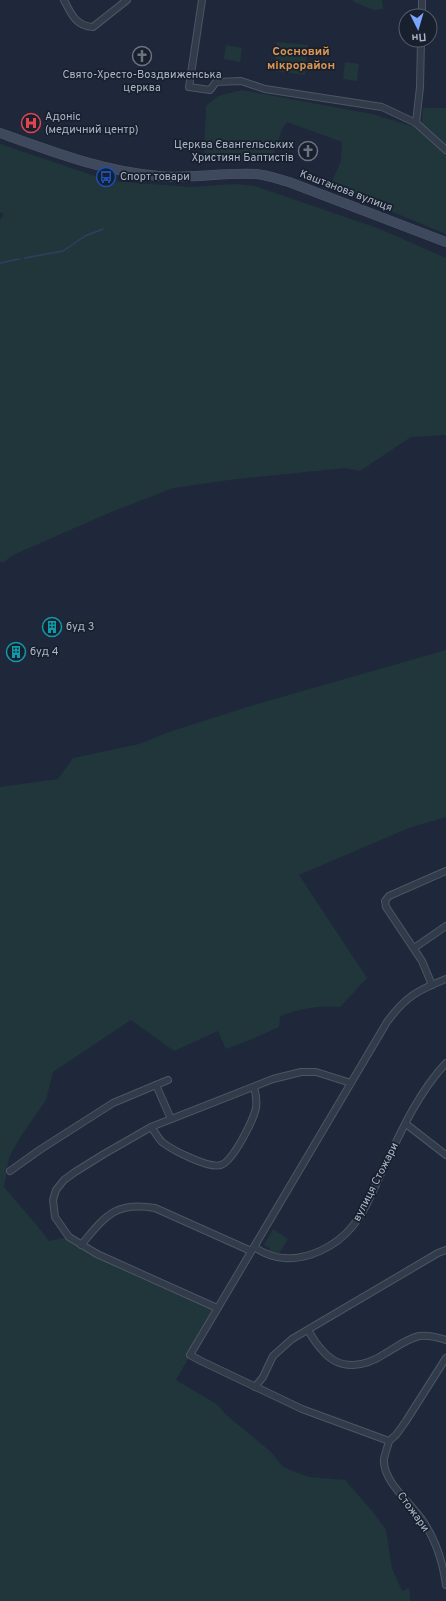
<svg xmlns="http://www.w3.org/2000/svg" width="446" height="1601" font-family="Overpass,sans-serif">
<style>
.green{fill:#20363b}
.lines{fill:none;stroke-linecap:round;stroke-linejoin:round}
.stream{stroke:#2e4061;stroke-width:1.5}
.minor-casing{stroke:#4c5565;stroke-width:8}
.secondary-casing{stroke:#4c5565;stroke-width:10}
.minor{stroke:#323b4a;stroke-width:6}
.secondary{stroke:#3f495e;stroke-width:9}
.labels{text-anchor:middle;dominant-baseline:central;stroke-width:3.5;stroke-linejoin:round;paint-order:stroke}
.poi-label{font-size:11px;fill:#acb5c7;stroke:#18202e;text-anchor:start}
.street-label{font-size:11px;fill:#acb5c7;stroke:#18202e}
.neighbourhood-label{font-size:12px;font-weight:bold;fill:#de9550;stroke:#18202e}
</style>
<rect width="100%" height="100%" fill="#1e283a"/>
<g class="green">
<path d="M353 0H382L383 9 374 10 354 2Z"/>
<path d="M277 42 308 45 305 75 274 71Z"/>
<path d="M226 45 242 48 240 62 224 59Z"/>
<path d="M345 62 359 64 357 81 343 79Z"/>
<path d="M242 90 372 114 421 129 423 108H446V234L330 186 341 161 342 142 287 122 282 129 271 163 258 159 239 163 204 154 206 106 218 96Z"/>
<path d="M0 144 110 181 190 187 234 184 255 186 380 229 446 258V435L411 437 360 471 345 468 236 479 173 488 109 513 13 555 4 562H0V220L4 214 0 212Z"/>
<path d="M446 650V817L409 828 299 875 367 978 340 1007C318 1005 300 1009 280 1016L279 1027 250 1040 226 1049 218 1031 174 1051 131 1020 53 1072 46 1100 19 1139 9 1158 4 1187C19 1205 35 1222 49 1241L69 1237 81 1245 217 1308 176 1380 218 1405 225 1414 271 1452 283 1467 309 1477 345 1480 373 1512 386 1530 392 1568 402 1591 409 1588 410 1601H0V787L58 779 73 758 139 744 172 731 257 704Z"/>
<path d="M273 1229 288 1239 279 1254 268 1252 270 1248 264 1245Z"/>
</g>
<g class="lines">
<g class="stream">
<path d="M25 258 63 251 85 236 103 229"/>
<path d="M0 263 19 259"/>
</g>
<defs>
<g id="minor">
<path d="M64 0C71 14 76 26 93 27L127 0"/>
<path d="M202 0 189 87 210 90 216 82 241 81 265 89 382 107 416 123 446 150"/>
<path d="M422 16V0"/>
<path d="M416 123 420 87 421 40"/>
<path d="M414 948 446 926"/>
<path d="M446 979C418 990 405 997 387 1022L190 1355 201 1361 302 1409 389 1441 396 1435 406 1421 446 1358"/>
<path d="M432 985 422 961 386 907 385 901 389 896 446 871"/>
<path d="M156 1085 171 1119"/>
<path d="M406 1124 446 1155"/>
<path d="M151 1127C155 1132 158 1138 162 1142 172 1150 209 1169 221 1165 233 1161 253 1121 256 1108 257 1101 256 1094 254 1087"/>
<path d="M10 1171 41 1149 113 1103 168 1080"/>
<path d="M81 1245C105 1217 114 1201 155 1208L251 1251"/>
<path d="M254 1247C263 1253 273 1258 285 1258 308 1260 336 1246 351 1228 364 1213 371 1195 379 1178 398 1138 416 1095 446 1063"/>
<path d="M217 1308 97 1254 69 1237 55 1217 53 1200 56 1190 64 1180 75 1172 104 1154 151 1127 273 1079 301 1072H316L351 1083"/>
<path d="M308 1330C312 1337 316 1344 322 1350 340 1372 365 1367 386 1353 396 1347 407 1339 419 1336 428 1335 437 1337 446 1340"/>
<path d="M255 1387 263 1377 273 1356 292 1339 438 1253 446 1250"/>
<path d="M389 1441C388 1446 385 1453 384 1459 382 1481 411 1503 423 1521 435 1539 443 1563 446 1585"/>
</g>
<path id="secondary" d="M0 133C51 151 104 172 159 176 191 179 224 172 256 174 267 175 278 179 289 182L446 242"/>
</defs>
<use href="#minor" class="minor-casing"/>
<use href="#secondary" class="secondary-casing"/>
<use href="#minor" class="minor"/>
<use href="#secondary" class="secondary"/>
</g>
<defs>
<symbol id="church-ring" viewBox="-11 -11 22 22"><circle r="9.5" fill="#18202e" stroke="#6b7280" stroke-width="1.5"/><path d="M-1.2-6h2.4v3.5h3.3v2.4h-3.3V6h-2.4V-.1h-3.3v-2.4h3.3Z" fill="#6b7280"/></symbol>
<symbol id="hospital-ring" viewBox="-11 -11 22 22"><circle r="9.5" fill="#18202e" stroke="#e0444e" stroke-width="1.5"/><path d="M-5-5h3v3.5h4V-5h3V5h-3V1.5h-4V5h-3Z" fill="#e0444e"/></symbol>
<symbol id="bus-ring" viewBox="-11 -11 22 22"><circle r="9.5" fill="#18202e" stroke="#1a4fb4" stroke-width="1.5"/><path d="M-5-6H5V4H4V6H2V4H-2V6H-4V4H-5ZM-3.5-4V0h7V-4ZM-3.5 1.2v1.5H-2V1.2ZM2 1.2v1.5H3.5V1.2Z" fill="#1a4fb4"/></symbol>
<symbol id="building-ring" viewBox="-11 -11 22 22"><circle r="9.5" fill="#18202e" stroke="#0f9aa8" stroke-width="1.5"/><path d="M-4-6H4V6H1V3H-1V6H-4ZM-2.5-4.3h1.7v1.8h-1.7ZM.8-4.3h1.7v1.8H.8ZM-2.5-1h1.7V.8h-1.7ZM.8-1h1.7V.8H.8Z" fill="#0f9aa8"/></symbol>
</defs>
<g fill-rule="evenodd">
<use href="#church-ring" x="131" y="45" width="22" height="22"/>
<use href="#hospital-ring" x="20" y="112" width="22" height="22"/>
<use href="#church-ring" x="297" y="140" width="22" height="22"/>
<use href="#bus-ring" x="95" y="166" width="22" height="22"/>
<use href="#building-ring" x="41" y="616" width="22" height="22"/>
<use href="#building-ring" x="5" y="641" width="22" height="22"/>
</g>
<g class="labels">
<g class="poi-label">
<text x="142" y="75" text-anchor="middle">Свято-Хресто-Воздвиженська<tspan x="142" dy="13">церква</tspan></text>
<text x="45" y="117">Адоніс<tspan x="45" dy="13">(медичний центр)</tspan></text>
<text x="294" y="145" text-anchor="end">Церква Євангельських<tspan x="294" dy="13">Християн Баптистів</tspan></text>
<text x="120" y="177">Спорт товари</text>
<text x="66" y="627">буд 3</text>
<text x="30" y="652">буд 4</text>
</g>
<g class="street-label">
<text transform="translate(346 191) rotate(21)">Каштанова вулиця</text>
<text transform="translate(376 1182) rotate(-63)">вулиця Стожари</text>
<text transform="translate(413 1512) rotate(54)">Стожари</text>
</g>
<g class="neighbourhood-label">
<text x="301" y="52">Сосновий<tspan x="301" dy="14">мікрорайон</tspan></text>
</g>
</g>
<g transform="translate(418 28) rotate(175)"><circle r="19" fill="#18202e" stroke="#535c6b"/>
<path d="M0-3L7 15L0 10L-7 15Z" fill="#79a5ff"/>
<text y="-6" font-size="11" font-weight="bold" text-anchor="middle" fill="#acb5c7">Пн</text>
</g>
</svg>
